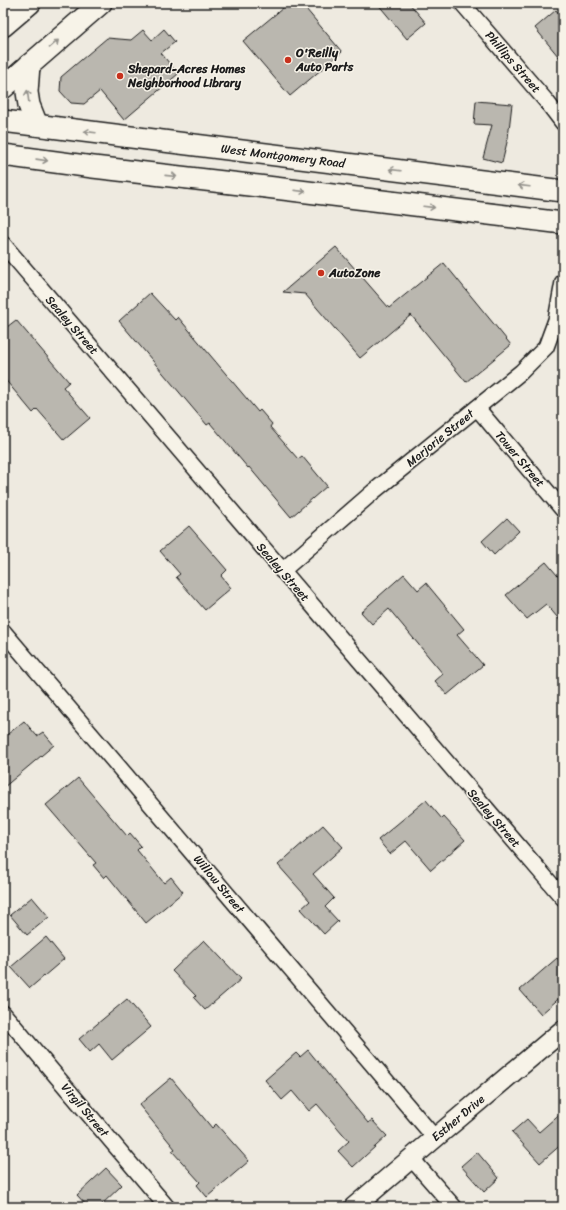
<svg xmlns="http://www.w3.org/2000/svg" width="566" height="1210" font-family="Sriracha,sans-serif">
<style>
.building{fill:#bab7af;stroke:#1c1c1c}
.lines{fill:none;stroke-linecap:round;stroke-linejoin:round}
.minor-casing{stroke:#1c1c1c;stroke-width:18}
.tertiary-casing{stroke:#1c1c1c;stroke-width:22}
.secondary-casing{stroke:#1c1c1c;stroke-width:24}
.minor{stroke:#f7f3e8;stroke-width:15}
.tertiary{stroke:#f7f3e8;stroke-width:19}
.secondary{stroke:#f7f3e8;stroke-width:21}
.oneway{stroke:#94928c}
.poi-dot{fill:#c8321e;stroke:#f7f3e8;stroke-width:1.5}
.labels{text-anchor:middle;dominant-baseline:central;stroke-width:3;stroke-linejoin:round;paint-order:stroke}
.poi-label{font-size:12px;font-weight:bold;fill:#1c1c1c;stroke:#f7f3e8;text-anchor:start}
.street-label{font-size:12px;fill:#1c1c1c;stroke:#f7f3e8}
</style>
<rect width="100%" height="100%" fill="#eeeae0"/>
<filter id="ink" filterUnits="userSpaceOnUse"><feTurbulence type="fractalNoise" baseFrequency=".025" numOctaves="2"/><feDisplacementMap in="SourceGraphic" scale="8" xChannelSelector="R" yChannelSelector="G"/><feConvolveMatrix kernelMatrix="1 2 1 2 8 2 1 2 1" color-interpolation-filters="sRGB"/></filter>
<g filter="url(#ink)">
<g class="building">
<path d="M289 3H301L342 52 290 96 243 41Z"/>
<path d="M377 3H409L426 23 407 39Z"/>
<path d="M556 10 563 18V62L535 28Z"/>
<path d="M164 29 175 42 161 53 178 74 124 120 100 91 84 104 71 103 60 91 61 77 107 38 131 40 143 30 152 40Z"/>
<path d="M476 101 512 104 508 138 502 163 483 158 492 125 474 124Z"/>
<path d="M336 247 389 308 444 263 511 345 466 382 411 315 360 358 305 294 283 292Z"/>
<path d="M150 293 175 320 178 317 258 412 260 410 272 424 270 427 298 459 302 456 327 486 291 517 249 467 248 468 210 423 207 425 119 321Z"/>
<path d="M16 320 69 382 63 387 90 418 64 440 37 409 33 413 3 377V330Z"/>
<path d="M507 518 519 531 494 555 482 541Z"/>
<path d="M189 526 227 570 221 576 231 588 205 610 176 577 180 574 160 551Z"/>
<path d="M546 562 563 582V624L546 604 527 619 506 595Z"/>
<path d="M404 574 418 590 426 583 464 629 457 635 483 665 447 695 435 681 443 674 389 609 372 624 361 612Z"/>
<path d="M24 721 37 736 43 732 54 745 3 788V738Z"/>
<path d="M78 778 127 836 130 833 141 846 137 850 164 883 171 877 183 892 146 923 107 875 104 878 93 865 96 863 46 805Z"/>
<path d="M426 800 442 819 444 817 465 840 431 870 406 841 390 854 378 840Z"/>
<path d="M323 825 343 847 313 874 334 898 325 907 338 921 324 934 301 909 310 901 278 865Z"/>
<path d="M32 897 49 917 27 935 10 915Z"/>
<path d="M46 937 64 959 30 988 11 967Z"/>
<path d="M204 940 241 979 205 1010 194 998 196 996 172 971Z"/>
<path d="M557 958 563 965V995L541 1014 520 990Z"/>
<path d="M127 999 151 1027 112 1060 99 1044 90 1052 79 1039Z"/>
<path d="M308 1050 368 1123 372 1120 387 1136 353 1167 338 1151 349 1141 317 1104 309 1111 292 1091 282 1100 265 1080 296 1053 300 1057Z"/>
<path d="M171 1078 212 1128 216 1124 249 1161 207 1197 197 1185 200 1182 172 1151 175 1149 139 1105Z"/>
<path d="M563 1111V1143L540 1163 512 1132 527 1119 539 1132Z"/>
<path d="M477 1152 499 1178 484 1192 461 1166Z"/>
<path d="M106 1168 122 1185 99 1207H88L77 1195Z"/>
</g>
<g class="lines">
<defs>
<g id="minor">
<path d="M462 3 547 102 563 123"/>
<path d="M3 244 563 898"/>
<path d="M477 408 563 510"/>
<path d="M282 571 373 492 521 372 546 347 556 320 563 282"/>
<path d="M3 631 435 1138"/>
<path d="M3 1013 167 1207"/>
<path d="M411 1158 454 1207"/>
</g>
<path id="tertiary" d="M354 1207 435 1138 563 1030"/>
<g id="secondary">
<path d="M3 26 30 3"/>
<path d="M29 65 27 92 29 105 37 125"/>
<path d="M3 88 101 3"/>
<path d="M3 121 563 191"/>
<path d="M3 155 93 167 258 186 563 223"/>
</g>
</defs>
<use href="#minor" class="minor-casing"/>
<use href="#tertiary" class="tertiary-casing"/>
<use href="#secondary" class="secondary-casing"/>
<use href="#minor" class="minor"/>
<use href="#tertiary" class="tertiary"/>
<use href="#secondary" class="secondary"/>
</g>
<defs><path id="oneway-shaft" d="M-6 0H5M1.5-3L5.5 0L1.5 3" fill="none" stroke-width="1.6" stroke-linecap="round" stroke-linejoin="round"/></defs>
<g class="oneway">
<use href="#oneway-shaft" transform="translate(54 44) rotate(-41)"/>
<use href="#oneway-shaft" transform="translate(28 96) rotate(-98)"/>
<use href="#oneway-shaft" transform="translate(90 132) rotate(-173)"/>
<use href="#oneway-shaft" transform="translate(42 160) rotate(8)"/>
<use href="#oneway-shaft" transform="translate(395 170) rotate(-173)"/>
<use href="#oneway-shaft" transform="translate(171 176) rotate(6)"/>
<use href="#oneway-shaft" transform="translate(524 186) rotate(-173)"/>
<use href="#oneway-shaft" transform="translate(300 191) rotate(7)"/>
<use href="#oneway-shaft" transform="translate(429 207) rotate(7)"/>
</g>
</g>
<g class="poi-dot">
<circle cx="288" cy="60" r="4"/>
<circle cx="120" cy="76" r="4"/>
<circle cx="321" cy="273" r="4"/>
</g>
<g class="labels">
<g class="poi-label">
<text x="296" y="53">O'Reilly<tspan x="296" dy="14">Auto Parts</tspan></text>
<text x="128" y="69">Shepard-Acres Homes<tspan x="128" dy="14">Neighborhood Library</tspan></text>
<text x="329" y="273">AutoZone</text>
</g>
<g class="street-label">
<text transform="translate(513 62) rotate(49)">Phillips Street</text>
<text transform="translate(283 156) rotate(7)">West Montgomery Road</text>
<text transform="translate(72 325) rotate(49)">Sealey Street</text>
<text transform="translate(440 438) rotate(-39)">Marjorie Street</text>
<text transform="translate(520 459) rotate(50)">Tower Street</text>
<text transform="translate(283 572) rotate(49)">Sealey Street</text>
<text transform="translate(494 818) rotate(49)">Sealey Street</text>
<text transform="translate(219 884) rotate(50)">Willow Street</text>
<text transform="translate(85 1110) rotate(50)">Virgil Street</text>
<text transform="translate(458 1118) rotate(-40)">Esther Drive</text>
</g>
</g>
<rect width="566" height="1210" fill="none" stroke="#f7f3e8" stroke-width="16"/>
<rect x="8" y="8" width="550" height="1194" fill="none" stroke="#1c1c1c" stroke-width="1.5" filter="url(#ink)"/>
</svg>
